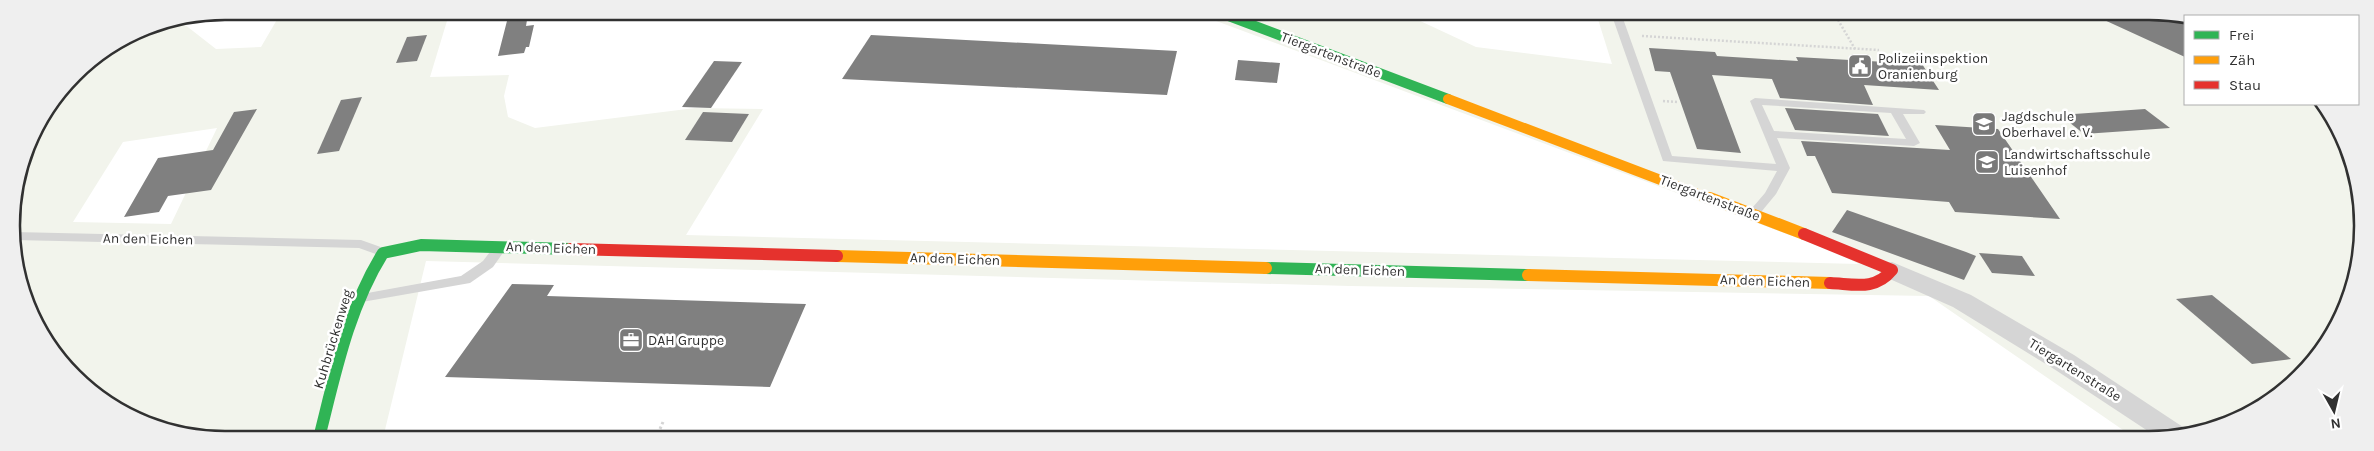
<svg xmlns="http://www.w3.org/2000/svg" width="2374" height="451" font-family="Karla,sans-serif">
<style>
.green{fill:#f2f4ec;fill-rule:evenodd}
.building{fill:#808080}
.lines{fill:none;stroke-linecap:round;stroke-linejoin:round}
.path-far1{stroke:#d5d5d5;stroke-width:2.5;stroke-dasharray:2 2;stroke-linecap:butt}
.path{stroke:#d5d5d5;stroke-width:3;stroke-dasharray:2.5 2.5;stroke-linecap:butt}
.lane{fill:#d5d5d5;fill-rule:evenodd}
.street{fill:#d5d5d5;fill-rule:evenodd}
.fast-far1{stroke:#30b455;stroke-width:10}
.fast{stroke:#30b455;stroke-width:12}
.slow-far1{stroke:#ff9f0a;stroke-width:10}
.slow{stroke:#ff9f0a;stroke-width:12}
.jam{stroke:#e5322d;stroke-width:12}
.labels{text-anchor:middle;dominant-baseline:central;stroke-width:5;stroke-linejoin:round;paint-order:stroke}
.street-label{font-size:14px;fill:#313131;stroke:#fff}
.poi-label{font-size:14px;fill:#313131;stroke:#fff;text-anchor:start}
.rim{fill:none;stroke:#313131;stroke-width:2.5}
</style>
<rect width="100%" height="100%" fill="#fff"/>
<path class="green" d="M282 11H450L430 77 509 75 504 96 508 117 535 128 695 108 763 109 686 235 1859 264 1835 252 1192 12H1401L1476 47 1612 64 1596 13H2176L2186 16 2185 104H2323L2355 170 2361 253 2341 320 2300 377 2231 423 2163 439H2136L1929 296 1350 286 426 261 383 438H198L119 411 64 367 23 295 12 212 28 143 74 74 142 29 184 24 216 49 261 47ZM217 128 171 224 73 222 123 142Z"/>
<g class="building">
<path d="M2089 13H2151L2156 15 2171 13 2185 19V57Z"/>
<path d="M528 14 526 26 534 25 529 47H526L524 53 498 56 508 17Z"/>
<path d="M427 35 417 61 396 63 407 37Z"/>
<path d="M871 35 1177 51 1167 95 842 79Z"/>
<path d="M1649 48 1715 52 1717 56 1798 61 1796 57 1922 64 1939 90 1864 85 1873 105 1780 98 1772 79 1712 75 1741 153 1697 149 1670 72 1655 71Z"/>
<path d="M1238 60 1280 63 1277 83 1235 80Z"/>
<path d="M714 61 742 62 711 108 682 107Z"/>
<path d="M362 97 339 151 317 154 341 100Z"/>
<path d="M1785 108 1878 114 1889 136 1795 130Z"/>
<path d="M257 109 211 190 168 196 159 212 124 217 158 158 213 150 234 112Z"/>
<path d="M2145 109 2170 128 2084 134 2060 115Z"/>
<path d="M703 112 749 114 732 142 685 140Z"/>
<path d="M1935 125 1998 129 2060 219 1955 212 1949 202 1832 193 1815 156H1807L1801 141 1950 150Z"/>
<path d="M1847 210 1966 252 1976 256 1964 280 1832 232Z"/>
<path d="M1979 253 2022 256 2035 276 1992 273Z"/>
<path d="M512 284 554 285 547 296 806 304 770 387 445 377Z"/>
<path d="M2212 295 2291 359 2252 364 2176 299Z"/>
</g>
<g class="lines">
<g class="path-far1">
<path d="M1834 13 1855 49"/>
<path d="M1642 36 1879 50"/>
<path d="M1663 101 1678 102"/>
</g>
<path class="path" d="M656 438 663 422"/>
<g class="lane">
<path d="M1611 13H1621L1672 156 1776 164 1750 101 1755 98 1924 110 1926 112 1924 114H1903L1920 143 1914 146 1777 138 1790 168 1776 194 1757 217H1749L1747 214 1765 193 1777 171 1663 161ZM1762 105 1891 113 1906 139 1774 131Z"/>
<path d="M14 232 361 240 389 250 390 253 384 257 359 248 15 240Z"/>
<path d="M501 243 507 247 493 267 470 283 362 302 355 298 362 294 461 276 483 261 496 244Z"/>
</g>
<path class="street" d="M1892 262 1971 295 2074 355 2186 429 2189 433 2160 439 2054 369 1953 307 1883 276 1880 270 1883 264Z"/>
<path class="fast-far1" d="M1218 12 1448 99"/>
<g class="fast">
<path d="M1266 268 1528 275"/>
<path d="M319 438C335 375 348 309 383 253L421 245 570 249"/>
</g>
<path class="slow-far1" d="M1448 99 1713 200"/>
<g class="slow">
<path d="M1710 198 1804 234"/>
<path d="M837 256 1266 268"/>
<path d="M1528 275 1830 283"/>
</g>
<g class="jam">
<path d="M1804 234 1892 270C1875 291 1854 284 1830 283"/>
<path d="M570 249 837 256"/>
</g>
</g>
<defs>
<symbol id="civic-square" viewBox="-11 -11 22 22"><rect x="-9" y="-9" width="18" height="18" rx="4" fill="#797979" stroke="#fff"/><path d="M-.6-6.5H3V-4.5H.6V-3L4-1V1h2V6H-6V1h2V-1L-.6-3ZM-1.2 2.5V6h2.4V2.5Z" fill="#fff"/></symbol>
<symbol id="school-square" viewBox="-11 -11 22 22"><rect x="-9" y="-9" width="18" height="18" rx="4" fill="#797979" stroke="#fff"/><path d="M0-5L7-2L0 1L-7-2ZM-4 1L0 2.5L4 1V4Q0 6-4 4Z" fill="#fff"/></symbol>
<symbol id="office-square" viewBox="-11 -11 22 22"><rect x="-9" y="-9" width="18" height="18" rx="4" fill="#797979" stroke="#fff"/><path d="M-6-3h4V-5.5h4V-3h4V5H-6ZM-1-4.5V-3h2v-1.5ZM-6 0V1H6V0Z" fill="#fff"/></symbol>
</defs>
<g fill-rule="evenodd">
<use href="#civic-square" x="1846" y="52" width="28" height="28"/>
<use href="#school-square" x="1970" y="110" width="28" height="28"/>
<use href="#school-square" x="1973" y="148" width="28" height="28"/>
<use href="#office-square" x="617" y="326" width="28" height="28"/>
</g>
<g class="labels">
<g class="street-label">
<text transform="translate(1331 55) rotate(21)">Tiergartenstraße</text>
<text transform="translate(1710 198) rotate(21)">Tiergartenstraße</text>
<text transform="translate(148 239) rotate(1)">An den Eichen</text>
<text transform="translate(551 248) rotate(2)">An den Eichen</text>
<text transform="translate(955 259) rotate(2)">An den Eichen</text>
<text transform="translate(1360 270) rotate(2)">An den Eichen</text>
<text transform="translate(1765 281) rotate(2)">An den Eichen</text>
<text transform="translate(333 339) rotate(-73)">Kuhbrückenweg</text>
<text transform="translate(2075 370) rotate(32)">Tiergartenstraße</text>
</g>
<g class="poi-label">
<text x="1878" y="58">Polizeiinspektion<tspan x="1878" dy="16">Oranienburg</tspan></text>
<text x="2002" y="116">Jagdschule<tspan x="2002" dy="16">Oberhavel e. V.</tspan></text>
<text x="2004" y="154">Landwirtschaftsschule<tspan x="2004" dy="16">Luisenhof</tspan></text>
<text x="648" y="340">DAH Gruppe</text>
</g>
</g>
<path d="M0 0H2374V451H0ZM225 20H2149A205 205 0 0 1 2354 225V226A205 205 0 0 1 2149 431H225A205 205 0 0 1 20 226V225A205 205 0 0 1 225 20Z" fill="#efefef" fill-rule="evenodd"/>
<path class="rim" d="M225 20H2149A205 205 0 0 1 2354 225V226A205 205 0 0 1 2149 431H225A205 205 0 0 1 20 226V225A205 205 0 0 1 225 20Z"/>
<rect x="2184" y="15" width="175" height="90" fill="#ffffff" stroke="#adadad"/>
<rect x="2194" y="31" width="25" height="8" fill="#30b455" stroke="#adadad"/>
<text x="2229" y="40" font-size="15" fill="#313131">Frei</text>
<rect x="2194" y="56" width="25" height="8" fill="#ff9f0a" stroke="#adadad"/>
<text x="2229" y="65" font-size="15" fill="#313131">Zäh</text>
<rect x="2194" y="81" width="25" height="8" fill="#e5322d" stroke="#adadad"/>
<text x="2229" y="90" font-size="15" fill="#313131">Stau</text>
<g transform="translate(2334 411) rotate(172)" stroke="#ffffff" stroke-width="4" paint-order="stroke">
<path d="M0-4L9 19L0 12L-9 19Z" fill="#313131"/>
<text y="-8" font-size="14" font-weight="bold" text-anchor="middle" fill="#313131">N</text>
</g>
</svg>
